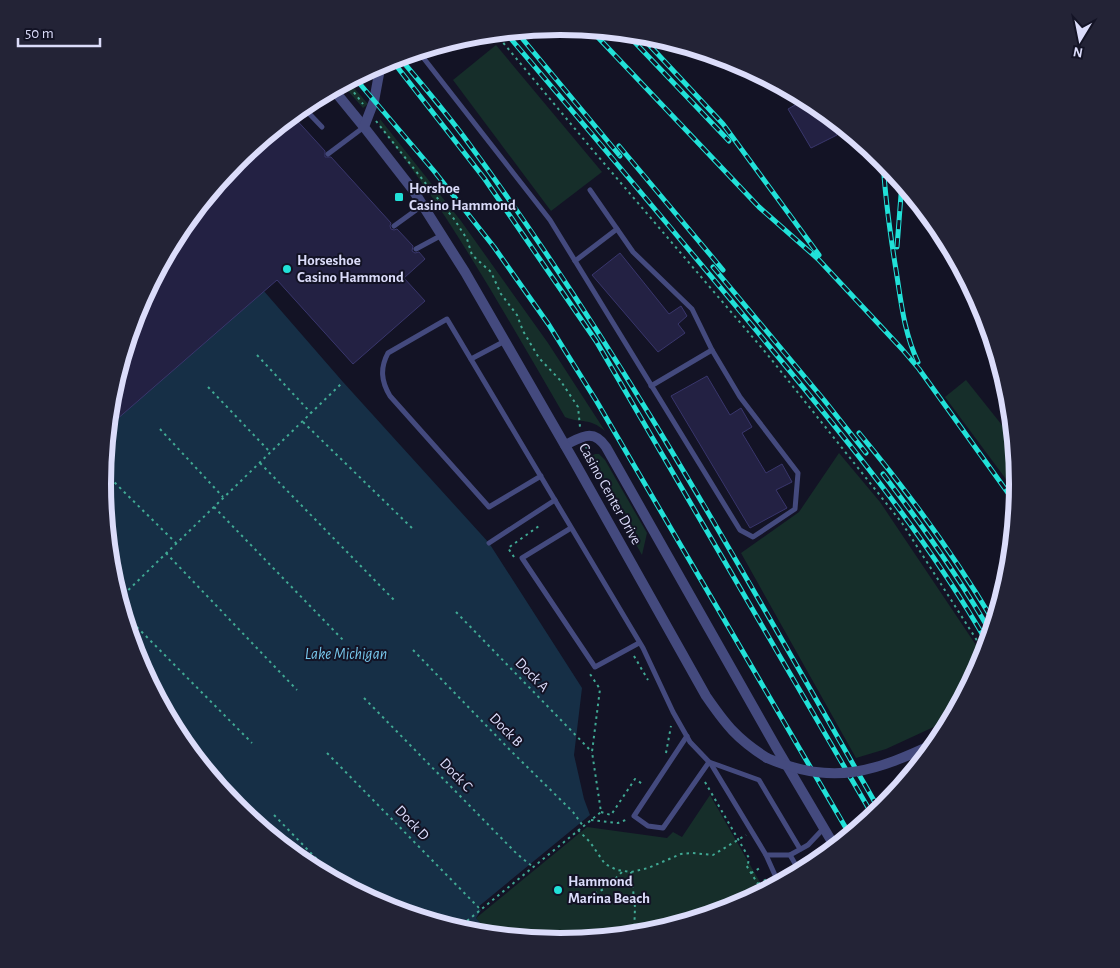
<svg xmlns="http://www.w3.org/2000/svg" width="1120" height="968" font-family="'Alegreya Sans',sans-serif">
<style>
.green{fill:#162e2a}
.water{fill:#162f46}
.building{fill:#232143;stroke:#39366c}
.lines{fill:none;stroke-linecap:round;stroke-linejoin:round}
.path{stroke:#40a994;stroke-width:2;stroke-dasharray:2.5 4;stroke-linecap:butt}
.service{stroke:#444a7e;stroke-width:5}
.minor{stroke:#444a7e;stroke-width:10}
.tertiary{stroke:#444a7e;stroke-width:10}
.rail-casing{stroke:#21e1d8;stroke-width:5}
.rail{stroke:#131325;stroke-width:3;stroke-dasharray:9;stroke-linecap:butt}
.tertiary-bridge{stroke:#444a7e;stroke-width:10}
.poi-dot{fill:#21e1d8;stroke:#131325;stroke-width:2}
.labels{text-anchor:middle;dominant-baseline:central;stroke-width:4;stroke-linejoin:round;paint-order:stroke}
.poi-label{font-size:15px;font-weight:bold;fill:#dbdcfa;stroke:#131325;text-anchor:start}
.street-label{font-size:15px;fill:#dbdcfa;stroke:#131325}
.water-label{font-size:16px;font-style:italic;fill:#77c7ec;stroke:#131325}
.rim{fill:none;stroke:#dbdcfa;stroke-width:6}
</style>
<rect width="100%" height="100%" fill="#131325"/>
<g class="green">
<path d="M496 45 602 172 551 211 453 80Z"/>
<path d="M348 81 368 104 363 108 342 84Z"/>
<path d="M380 119 461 221 548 343 605 431C589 417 582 424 565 417 526 350 488 283 446 218 425 186 402 155 379 125Z"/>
<path d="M966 380 1013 439 1018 484 1017 494 945 397Z"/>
<path d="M839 453 880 502 984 657 951 719 886 749 856 758 741 553 799 512Z"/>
<path d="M595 454H599L605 460 647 533 642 555 629 532 626 529 618 504 590 457Z"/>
<path d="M710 795 765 891 735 907 649 933 560 942 491 935 476 918 587 827 667 838 673 832 682 837Z"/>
</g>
<path class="water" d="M191 215 263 290 343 382 489 543 582 688 574 755 584 799 590 815 478 907 481 910 476 918 491 935 470 933 385 907 305 864 236 807 179 738 137 659 111 573 102 484 111 394 137 309 180 229Z"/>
<g class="building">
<path d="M806 99 825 112 837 135 811 148 788 109Z"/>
<path d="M292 115 325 151V157H331L391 223 390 226 391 229 394 230 397 229 413 246 412 251 415 253 419 252 425 259 404 278 425 301 353 364 277 280 108 427 111 394 137 309 180 229 237 160Z"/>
<path d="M620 253 669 314 681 306 687 316 678 324 685 333 658 352 592 275Z"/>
<path d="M707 376 730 415 741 408 752 427 742 433 766 473 782 464 792 482 776 490 787 508 750 528 671 396Z"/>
</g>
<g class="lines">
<g class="path">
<path d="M495 33 591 148 767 354 902 523 985 653"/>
<path d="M346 82 363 104"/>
<path d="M376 121 454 219 467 239 472 255 491 272 501 294 517 315 523 331 539 358 560 380 578 407 580 427"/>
<path d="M257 355 311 413"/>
<path d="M208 387 270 452"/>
<path d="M303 422 414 530"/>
<path d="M160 429 223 497"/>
<path d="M586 446 588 453"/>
<path d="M260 463 395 601"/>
<path d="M110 478 176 543"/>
<path d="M214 507 345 642"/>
<path d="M166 553 297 690"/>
<path d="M514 557 508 548 539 526"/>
<path d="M115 585 123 594"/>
<path d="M119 599 343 382"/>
<path d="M456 612 592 752"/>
<path d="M123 613 252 743"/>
<path d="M413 650 511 751 573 812 583 826"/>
<path d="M634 656 648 680"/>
<path d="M364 698 517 854 533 867"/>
<path d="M327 753 481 910"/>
<path d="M666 753 671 726"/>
<path d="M705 782 749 858 748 864 746 865 763 892"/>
<path d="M601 812 611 815 635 779 644 785"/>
<path d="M274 815 339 882"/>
<path d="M591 820 618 823 628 819"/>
<path d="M578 830 590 842 605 864 617 870 631 872 648 868 681 854 692 853 713 855 746 835"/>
<path d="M631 872 635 907 634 935"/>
<path d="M751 873 762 867"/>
<path d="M758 884 769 878"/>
<path d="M583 899 606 888 623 871"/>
<path d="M457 929 601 812 592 752 600 689 590 674"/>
</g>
<g class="service">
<path d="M418 51 550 220 740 530 753 537 795 509 798 473 740 397 712 350 692 309 633 252 590 190"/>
<path d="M302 106 322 127"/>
<path d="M328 154 364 127"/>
<path d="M394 226 423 205"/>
<path d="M416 249 442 235"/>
<path d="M575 261 617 229"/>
<path d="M471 359 505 341"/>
<path d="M651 386 712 350"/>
<path d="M541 476 489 507 390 396C381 381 380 368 388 353L447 319 643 648 673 712 690 742 711 764 766 855H790L800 872"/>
<path d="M571 528 522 558 595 667 639 643"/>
<path d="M489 543 555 500"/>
<path d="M687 736 634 816 648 826 663 828 709 762 759 780 800 849"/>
<path d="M766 855 779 884"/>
<path d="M790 855 808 845 824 828"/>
</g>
<g class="minor">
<path d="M333 89 364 127"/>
<path d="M565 445C582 437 593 428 606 447L776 747 835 847"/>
</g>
<path class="tertiary" d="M381 63 374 101 364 127 413 190 465 272 574 461 706 696C726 725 737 739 767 758"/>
<defs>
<g id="rail">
<path d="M590 29 759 207 818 259 902 349 919 369 1016 504"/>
<path d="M516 31 620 156"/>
<path d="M505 32C591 132 675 233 760 335 842 434 924 532 988 644"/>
<path d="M626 33 729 141"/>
<path d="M639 34 723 124 819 255"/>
<path d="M399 57C421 83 444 110 464 137 622 350 748 582 880 811"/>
<path d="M391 59 484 178 596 341 873 816"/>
<path d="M354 77 434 171 494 247 549 325 597 402 850 835"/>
<path d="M619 146 723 270"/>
<path d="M883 160C885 197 890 233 896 270 901 301 904 333 918 362"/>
<path d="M897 247 902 182"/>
<path d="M713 267 824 400 866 453"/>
<path d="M859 433C909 493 954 555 994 622"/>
<path d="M883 474C922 525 959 577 991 633"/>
</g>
</defs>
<use href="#rail" class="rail-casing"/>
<use href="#rail" class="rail"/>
<path class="tertiary-bridge" d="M767 758C834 787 876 771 938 742"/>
</g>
<g class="poi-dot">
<rect x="394" y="192" width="10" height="10" rx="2.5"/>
<circle cx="287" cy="269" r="5"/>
<circle cx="558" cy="890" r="5"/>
</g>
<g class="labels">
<g class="poi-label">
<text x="409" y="188">Horshoe<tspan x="409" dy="17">Casino Hammond</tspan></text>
<text x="297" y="260">Horseshoe<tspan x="297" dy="17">Casino Hammond</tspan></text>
<text x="568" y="881">Hammond<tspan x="568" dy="17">Marina Beach</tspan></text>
</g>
<g class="street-label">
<text transform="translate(610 494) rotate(61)">Casino Center Drive</text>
<text transform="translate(532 675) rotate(46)">Dock A</text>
<text transform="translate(506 730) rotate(46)">Dock B</text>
<text transform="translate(456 775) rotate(46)">Dock C</text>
<text transform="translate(412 823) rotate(46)">Dock D</text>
</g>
<g class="water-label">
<text x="346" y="654">Lake Michigan</text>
</g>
</g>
<path d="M0 0H1120V968H0ZM111 484a449 449 0 1 1 898 0a449 449 0 1 1-898 0Z" fill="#232336" fill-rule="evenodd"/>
<path class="rim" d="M111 484a449 449 0 1 1 898 0a449 449 0 1 1-898 0Z"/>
<g transform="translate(1080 40) rotate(190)" stroke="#131325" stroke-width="4" paint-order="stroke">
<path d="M0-4L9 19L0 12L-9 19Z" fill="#dbdcfa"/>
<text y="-8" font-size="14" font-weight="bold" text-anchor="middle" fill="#dbdcfa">N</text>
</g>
<path d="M18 38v8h82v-8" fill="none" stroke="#dbdcfa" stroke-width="2.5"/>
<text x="25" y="38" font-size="15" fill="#dbdcfa" stroke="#131325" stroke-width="4" paint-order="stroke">50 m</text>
</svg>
